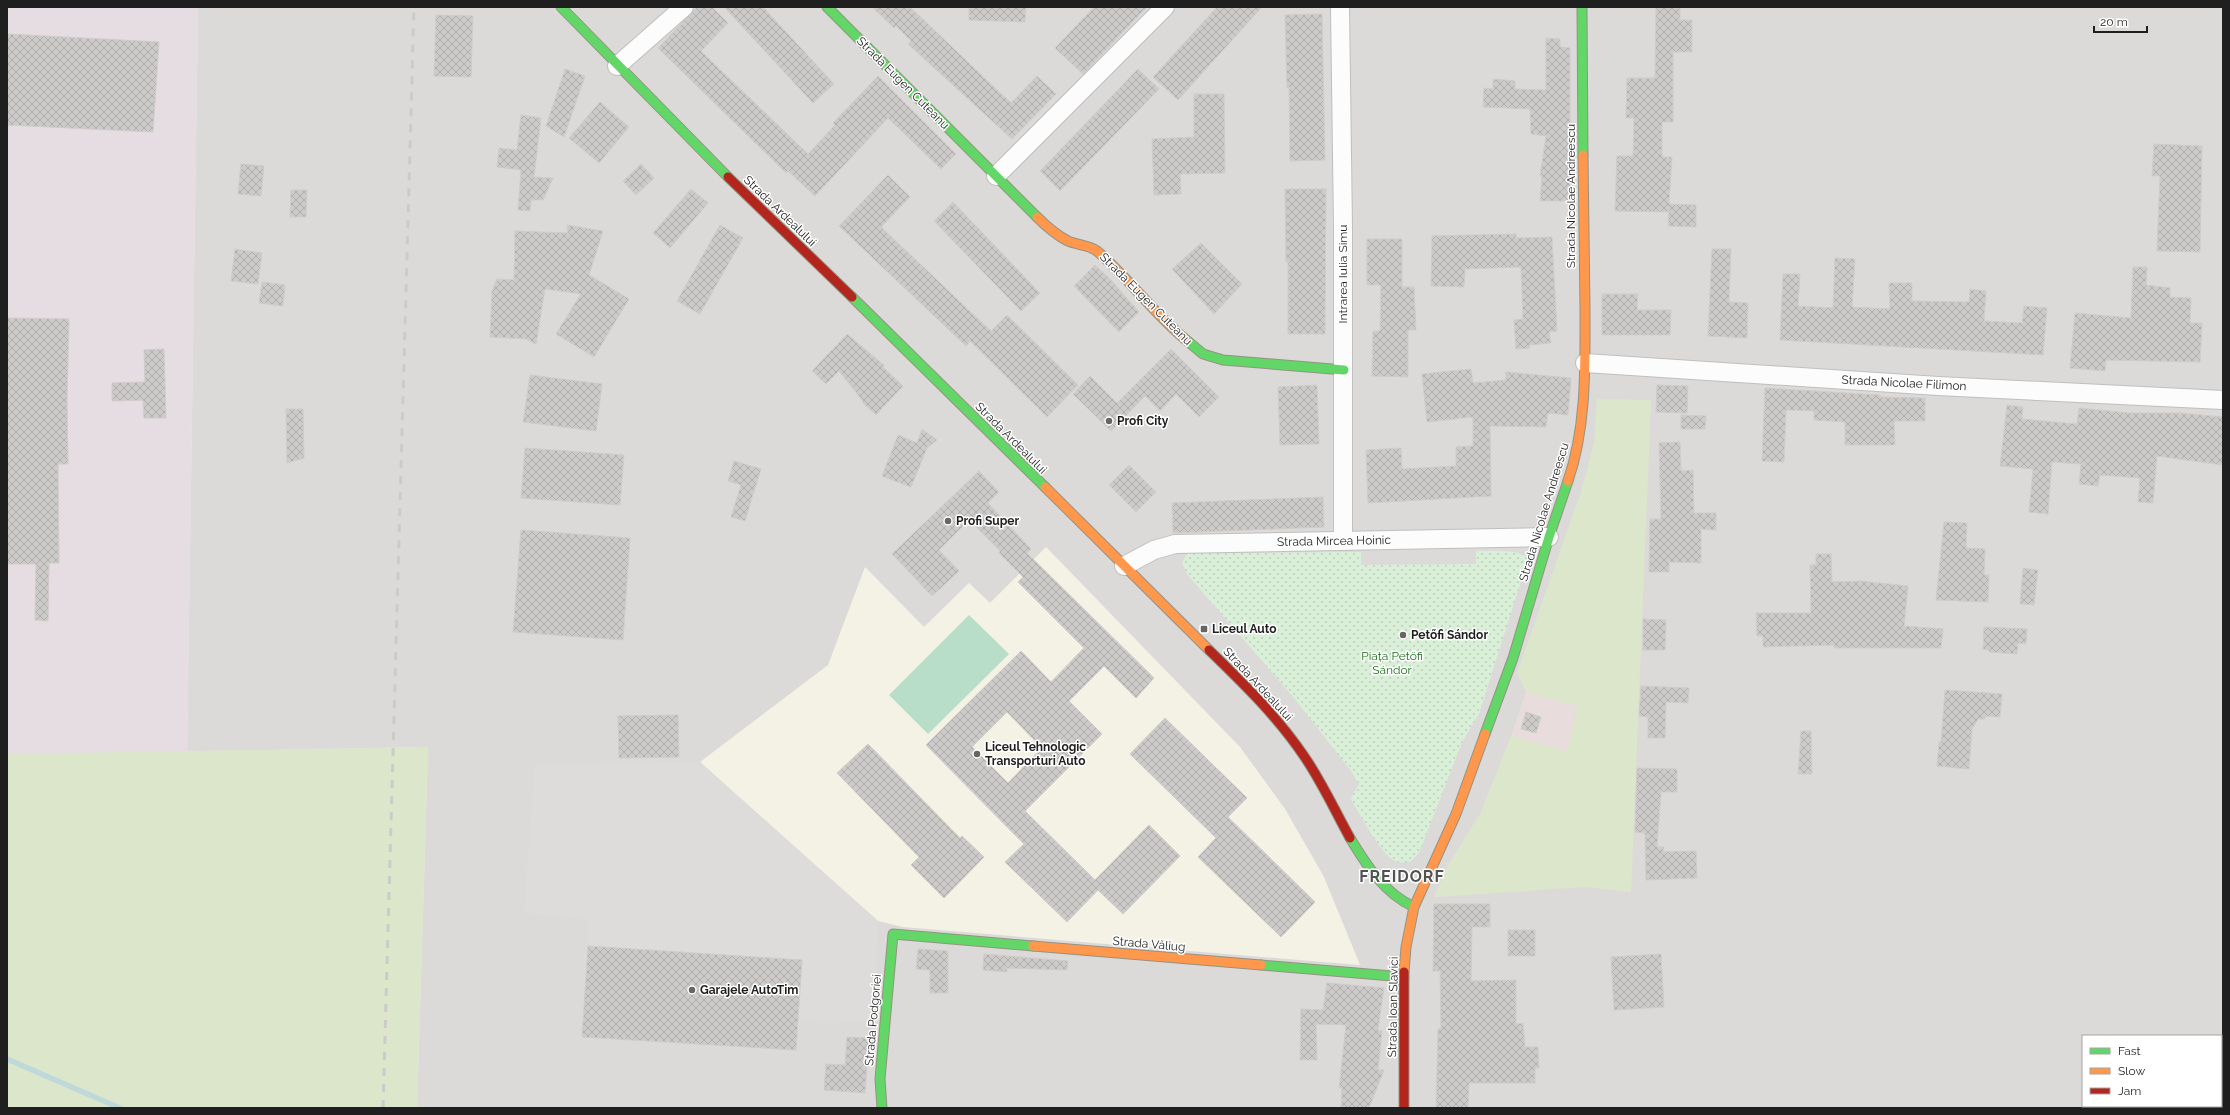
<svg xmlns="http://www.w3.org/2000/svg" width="2230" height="1115" font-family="Raleway,sans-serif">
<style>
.residential{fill:#dcdad9;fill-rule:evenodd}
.commercial{fill:#e9dcdc}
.industrial{fill:#e5dde2}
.education{fill:#f4f2e5}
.grass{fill:#dce6ca}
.park{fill:url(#park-dots)}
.pitch{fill:#b8ddc9}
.parking{fill:#dddcdb}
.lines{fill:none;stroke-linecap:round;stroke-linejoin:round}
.stream{stroke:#bfd9db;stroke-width:5.5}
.building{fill:url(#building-cross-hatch);stroke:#cfccc9;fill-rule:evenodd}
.street-casing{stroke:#c0bfbe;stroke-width:20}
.fast-casing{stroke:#949382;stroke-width:11}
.slow-casing{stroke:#949382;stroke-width:11}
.jam-casing{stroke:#949382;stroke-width:11}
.street{stroke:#fcfcfc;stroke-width:18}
.fast{stroke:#63d668;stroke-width:9}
.slow{stroke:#ff974d;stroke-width:9}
.jam{stroke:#b3261e;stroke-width:9}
.rail{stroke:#cbcbca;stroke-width:3;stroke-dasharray:8 8;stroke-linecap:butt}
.poi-dot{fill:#676665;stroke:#fff;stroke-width:1.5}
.labels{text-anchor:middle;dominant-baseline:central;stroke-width:3;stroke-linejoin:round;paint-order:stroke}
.street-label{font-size:12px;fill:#1f1f1f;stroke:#fff}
.poi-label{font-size:12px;font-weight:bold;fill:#1f1f1f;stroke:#fff;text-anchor:start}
.park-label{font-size:12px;fill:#1c701a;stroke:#fff}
.district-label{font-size:16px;font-weight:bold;letter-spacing:1px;fill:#525252;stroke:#fff}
</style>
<defs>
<pattern id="park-dots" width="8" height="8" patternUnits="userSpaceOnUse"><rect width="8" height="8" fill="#d9efd7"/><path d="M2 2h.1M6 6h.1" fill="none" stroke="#baccb8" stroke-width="1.8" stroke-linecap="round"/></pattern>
<pattern id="building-cross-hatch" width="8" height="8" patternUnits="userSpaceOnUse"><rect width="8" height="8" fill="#cdcbc9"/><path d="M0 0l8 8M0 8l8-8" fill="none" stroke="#b0aeac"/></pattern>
</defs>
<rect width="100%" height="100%" fill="#eceae8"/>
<path class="residential" d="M198 7H2223V1108H417L428 747 187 752ZM2083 1036H2221V1106H2083Z"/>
<path class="commercial" d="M1526 692 1577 706 1567 751 1511 736Z"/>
<path class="industrial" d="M7 7H198L187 752 7 754Z"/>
<path class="education" d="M1046 547 1240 747 1285 809 1324 877 1360 965 903 927 878 921 700 762 828 665 865 567 924 627 969 583 990 603Z"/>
<g class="grass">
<path d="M1597 399 1651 400 1631 892 1585 887 1434 897 1447 867 1481 812 1511 736 1567 751 1577 706 1526 692 1517 673 1581 492 1594 443Z"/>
<path d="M428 747 417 1108H7V754Z"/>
</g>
<path class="park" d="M1476 551C1488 551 1523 549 1528 559L1479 714 1462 742 1419 853 1410 862C1406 862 1401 863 1398 862 1382 858 1362 817 1353 803L1351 798 1359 784 1351 771 1294 698 1187 574 1182 563 1187 553 1361 552V565L1476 564Z"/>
<path class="pitch" d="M969 615 1009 654 928 734 889 695Z"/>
<path class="parking" d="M700 762 878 921 873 1022 798 1020 802 960 588 946 589 920 524 912 535 765Z"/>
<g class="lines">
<path class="stream" d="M7 1059 120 1108"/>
</g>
<g class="building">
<path d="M697 7H712L728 23 701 51 808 154 835 125 833 123 878 76 956 154 941 169 888 118 815 196 788 171 786 173 658 48Z"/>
<path d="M724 7H763L834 84 813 103Z"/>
<path d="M872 7H910L1011 103 1037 76 1056 94 1012 139 908 44 911 41 896 26 894 28Z"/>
<path d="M969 7H1026L1025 22 969 20Z"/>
<path d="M1094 7H1147L1083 74 1055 48Z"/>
<path d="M1217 7H1262L1178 100 1153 77Z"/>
<path d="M1656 7H1680V20H1692V52H1673V122H1662V157H1672L1669 204 1696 205V227L1668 226 1669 208 1668 212 1615 211 1617 156H1633L1634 118H1626L1627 78H1655Z"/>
<path d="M1322 14 1325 160 1290 161 1289 87 1287 88 1285 15Z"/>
<path d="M436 15 473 16 471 77 434 76Z"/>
<path d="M7 34 159 42 153 132 7 125Z"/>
<path d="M1546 38 1560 39V47L1570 48V201H1540L1542 176H1540L1546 136 1531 134 1530 109 1483 107 1484 88 1493 89V79L1515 81V89L1546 90Z"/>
<path d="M565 69 585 76 564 137 546 126Z"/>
<path d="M1138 69 1159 89 1060 191 1040 171Z"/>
<path d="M1194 94H1224L1225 173 1180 174 1181 194 1154 195 1152 139 1194 137Z"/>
<path d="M600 102 629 127 599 163 569 138Z"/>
<path d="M521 115 541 118 534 177 553 178 543 200H531L530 211 518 210 521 170 497 167 499 148 517 150Z"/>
<path d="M2154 144 2202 146 2200 252 2157 251 2160 176H2152Z"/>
<path d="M241 164 264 166 261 196 238 194Z"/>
<path d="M641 164 654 178 636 195 623 181Z"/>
<path d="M888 175 910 197 881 227 991 331 1007 315 1078 385 1047 417 970 341 966 346 839 226Z"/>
<path d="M691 189 708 203 670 248 653 233Z"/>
<path d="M1285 189H1326L1325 334H1288V262H1286Z"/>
<path d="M291 190H307L306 217H290Z"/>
<path d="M953 202 1040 293 1021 311 934 221Z"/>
<path d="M567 225 603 231 589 275 629 299 594 357 556 334 581 294 545 289 536 344 526 339 490 337 492 291 497 279 514 280 515 231 568 233Z"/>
<path d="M720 225 743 238 700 314 677 301Z"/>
<path d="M1516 234V238L1552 237 1557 331 1549 332 1551 343 1529 345 1530 348 1516 349 1514 320 1523 319 1521 267 1465 269 1464 287 1431 286 1432 236Z"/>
<path d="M1367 239H1402V287H1414L1416 330H1408V377L1372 376 1373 331H1380L1381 285H1367Z"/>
<path d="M1201 243 1242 284 1214 314 1172 269Z"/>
<path d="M235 249 262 253 258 284 231 281Z"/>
<path d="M1712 249H1731L1729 302 1748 303 1747 338 1708 336Z"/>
<path d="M1835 258 1855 259 1852 307 1890 309 1889 283H1912V301L1969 302 1970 289 1986 291 1984 321 2022 323 2024 306 2047 308 2043 355 1780 340 1783 274H1800L1798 306 1833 308Z"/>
<path d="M1095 265 1110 279 1139 312 1119 332 1074 286Z"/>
<path d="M2133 267H2147L2146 285 2170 288V297L2191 298 2190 323H2202L2200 362 2106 360 2105 371 2070 368 2075 313 2131 318Z"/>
<path d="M262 282 285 285 283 306 259 303Z"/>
<path d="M1602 294H1638L1637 310H1671L1670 335H1602Z"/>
<path d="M7 318 69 319 67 401 68 464H58L59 563H49L48 621 35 620 36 564H7Z"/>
<path d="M847 334 884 365 883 367 903 386 876 415 862 402 863 401 839 371 826 384 812 371Z"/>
<path d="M164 349 166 418H144L143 400 112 401V383L145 382 144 350Z"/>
<path d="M1171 349 1219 397 1199 417 1176 394 1160 411 1145 396 1111 431 1073 394 1090 376 1117 403Z"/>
<path d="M1471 369 1473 383 1506 380V372L1571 378 1568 415 1548 413 1546 427 1490 426 1491 496 1368 503 1366 450 1401 448 1402 469 1456 466V447L1473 446V417L1427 422 1422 374Z"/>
<path d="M530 375 602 384 596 431 523 422Z"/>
<path d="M1317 385 1319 444 1280 445 1278 387Z"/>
<path d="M1657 385 1688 386 1687 413 1656 412Z"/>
<path d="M1765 388 1880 395V397L1925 398V421H1894L1895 445H1845V422L1814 420V411L1786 410 1784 462 1762 461Z"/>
<path d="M2007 405 2023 407 2022 419 2077 424 2079 408 2128 413H2180L2223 417V465L2157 456 2153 503 2138 502 2140 478 2100 475 2098 486 2079 484 2081 464 2052 462 2048 514 2029 512 2033 469 2000 466Z"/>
<path d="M286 409H303L304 458 287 463Z"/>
<path d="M1681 415 1706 416 1705 429H1681Z"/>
<path d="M922 429 937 440 927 448 911 487 882 476 898 435 917 443Z"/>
<path d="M1680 442 1681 471 1693 470 1694 513H1716V530L1701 529V563L1669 562V572H1649L1650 519H1661L1659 443Z"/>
<path d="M525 448 624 455 620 505 521 498Z"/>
<path d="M734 461 761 469 745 521 731 517 741 485 728 481Z"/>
<path d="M1129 465 1156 492 1136 512 1109 485Z"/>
<path d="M979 471 999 492 988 503 1031 549 1027 553 1154 678 1136 698 1104 666 1069 701 1102 734 1025 811 1095 880 1149 825 1180 856 1123 914 1098 890 1067 922 1005 862 1024 844 926 745 1021 651 1051 682 1084 648 1018 582 1023 577 999 553 1000 551 969 520 939 550 959 571 932 596 892 554ZM1007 712 1042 748 1008 783 972 747Z"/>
<path d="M1323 497 1324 527 1173 533 1172 503Z"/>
<path d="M1944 522 1967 523 1966 548 1985 549 1984 575H1989L1988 602 1936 600Z"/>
<path d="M521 530 630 538 623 640 513 632Z"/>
<path d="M1816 554H1831L1832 582 1860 581 1908 586 1904 626 1943 629 1941 648H1834V645L1763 647V636H1757L1756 613H1811L1810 565H1816Z"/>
<path d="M2023 568 2038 570 2034 605 2020 604Z"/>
<path d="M1643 619 1666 620 1665 650H1643Z"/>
<path d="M1984 627 2027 629 2026 644 2018 643 2017 654 1989 652V650L1983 649Z"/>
<path d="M1641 686 1689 688 1688 703 1666 702 1665 738H1648V717L1639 716Z"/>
<path d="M1945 690 2002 694 2000 717 1985 716V719H1978L1972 729 1969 769 1937 766 1939 742H1941Z"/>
<path d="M1526 712 1541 717 1536 733 1521 729Z"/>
<path d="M678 715 679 757 619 758 618 716Z"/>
<path d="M1165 718 1247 798 1228 817 1315 902 1281 937 1198 857 1216 838 1130 754Z"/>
<path d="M1801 731H1811L1812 774H1798Z"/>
<path d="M868 744 960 838 962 836 984 857 944 898 911 865 919 857 837 773Z"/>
<path d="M1637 768 1677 769V792H1661L1657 847H1664L1663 852 1696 851 1697 878 1646 880 1645 833 1635 832Z"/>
<path d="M1434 904H1490V927H1472L1471 981 1516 980V1024L1523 1023 1525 1047H1538L1539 1068H1535V1083H1469L1468 1108H1436L1438 1029H1441L1440 971H1433Z"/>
<rect x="1508" y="930" width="27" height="26"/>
<path d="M588 946 802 960 796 1050 582 1037Z"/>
<path d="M918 949 948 951V993H930V970L916 969Z"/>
<path d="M984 954 1068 961 1067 970 1007 968V972L983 970Z"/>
<path d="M1661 954 1664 1007 1614 1010 1611 957Z"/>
<path d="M1327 983 1384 988 1378 1030 1382 1031 1378 1070H1384L1369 1108H1341L1342 1088H1339L1346 1025 1316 1024 1317 1060H1300L1301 1009 1323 1010Z"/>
<path d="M847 1037 869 1038 865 1093 824 1090 826 1064 845 1065Z"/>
</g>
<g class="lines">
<defs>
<g id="street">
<path d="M1340 7 1343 228V541"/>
<path d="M617 66 684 7"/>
<path d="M996 176 1165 7"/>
<path d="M1585 363 1938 386 2223 400"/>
<path d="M1124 566 1154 550 1175 544 1549 537"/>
</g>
<g id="fast">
<path d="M561 7 728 177"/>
<path d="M827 7 1037 217"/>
<path d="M1582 7 1583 155"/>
<path d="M852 297 1045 487"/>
<path d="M1185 339 1203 354 1223 360 1344 370"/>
<path d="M1485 734 1513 658 1549 537 1568 481"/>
<path d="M1350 838C1367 866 1384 893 1414 907"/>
<path d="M1261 965 1404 977"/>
<path d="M882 1108 880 1079 893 934 1033 946"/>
</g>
<g id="slow">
<path d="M1037 217C1047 227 1056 235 1068 241 1077 245 1090 245 1097 251 1129 278 1153 313 1185 339"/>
<path d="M1568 481C1587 426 1585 365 1585 307 1584 256 1584 206 1583 155"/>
<path d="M1045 487 1209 650"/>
<path d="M1033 946 1261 965"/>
<path d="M1404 972 1406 947 1414 907 1456 814 1485 734"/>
</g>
<g id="jam">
<path d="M728 177 852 297"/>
<path d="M1209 650C1243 683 1277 716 1304 756 1322 782 1335 811 1350 838"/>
<path d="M1404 1108V972"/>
</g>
</defs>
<use href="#street" class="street-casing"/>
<use href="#fast" class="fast-casing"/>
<use href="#slow" class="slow-casing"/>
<use href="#jam" class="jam-casing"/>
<use href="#street" class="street"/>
<use href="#fast" class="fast"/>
<use href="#slow" class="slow"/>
<use href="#jam" class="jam"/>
<path class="rail" d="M383 1108 414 7"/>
</g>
<g class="poi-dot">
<circle cx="1109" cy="421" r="4"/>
<circle cx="948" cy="521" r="4"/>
<rect x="1200" y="625" width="8" height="8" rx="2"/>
<circle cx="1403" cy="635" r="4"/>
<circle cx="977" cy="754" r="4"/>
<circle cx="692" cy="990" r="4"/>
</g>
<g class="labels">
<g class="street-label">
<text transform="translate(903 83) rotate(45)">Strada Eugen Cuteanu</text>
<text transform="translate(1571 196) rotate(-90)">Strada Nicolae Andreescu</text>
<text transform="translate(780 211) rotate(44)">Strada Ardealului</text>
<text transform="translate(1343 274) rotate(-90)">Intrarea Iulia Simu</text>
<text transform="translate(1146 299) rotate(45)">Strada Eugen Cuteanu</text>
<text transform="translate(1904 383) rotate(3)">Strada Nicolae Filimon</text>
<text transform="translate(1011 438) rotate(45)">Strada Ardealului</text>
<text transform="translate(1544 512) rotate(-73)">Strada Nicolae Andreescu</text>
<text transform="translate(1334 541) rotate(-1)">Strada Mircea Hoinic</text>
<text transform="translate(1258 684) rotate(47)">Strada Ardealului</text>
<text transform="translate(1149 944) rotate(5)">Strada Văliug</text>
<text transform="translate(1393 1007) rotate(-89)">Strada Ioan Slavici</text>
<text transform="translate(873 1020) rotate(-85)">Strada Podgoriei</text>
</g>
<g class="poi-label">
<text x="1117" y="421">Profi City</text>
<text x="956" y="521">Profi Super</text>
<text x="1212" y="629">Liceul Auto</text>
<text x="1411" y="635">Petőfi Sándor</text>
<text x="985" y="747">Liceul Tehnologic<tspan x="985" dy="14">Transporturi Auto</tspan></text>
<text x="700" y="990">Garajele AutoTim</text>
</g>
<g class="park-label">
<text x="1392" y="656">Piața Petőfi<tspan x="1392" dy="14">Sándor</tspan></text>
</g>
<g class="district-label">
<text x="1402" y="876">FREIDORF</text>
</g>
</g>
<rect width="2230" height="1115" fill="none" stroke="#1f1f1f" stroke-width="16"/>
<rect x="2082" y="1035" width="140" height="72" fill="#ffffff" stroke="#a5a5a5"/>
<rect x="2090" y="1048" width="20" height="6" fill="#63d668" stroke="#a5a5a5"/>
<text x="2118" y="1055" font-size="12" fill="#1f1f1f">Fast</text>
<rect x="2090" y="1068" width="20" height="6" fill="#ff974d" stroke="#a5a5a5"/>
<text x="2118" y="1075" font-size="12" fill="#1f1f1f">Slow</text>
<rect x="2090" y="1088" width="20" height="6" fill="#b3261e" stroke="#a5a5a5"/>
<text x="2118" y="1095" font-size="12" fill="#1f1f1f">Jam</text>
<path d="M2094 26v6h53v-6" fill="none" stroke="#1f1f1f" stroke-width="2"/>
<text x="2100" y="26" font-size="12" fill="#1f1f1f" stroke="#ffffff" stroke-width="3" paint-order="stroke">20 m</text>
</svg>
